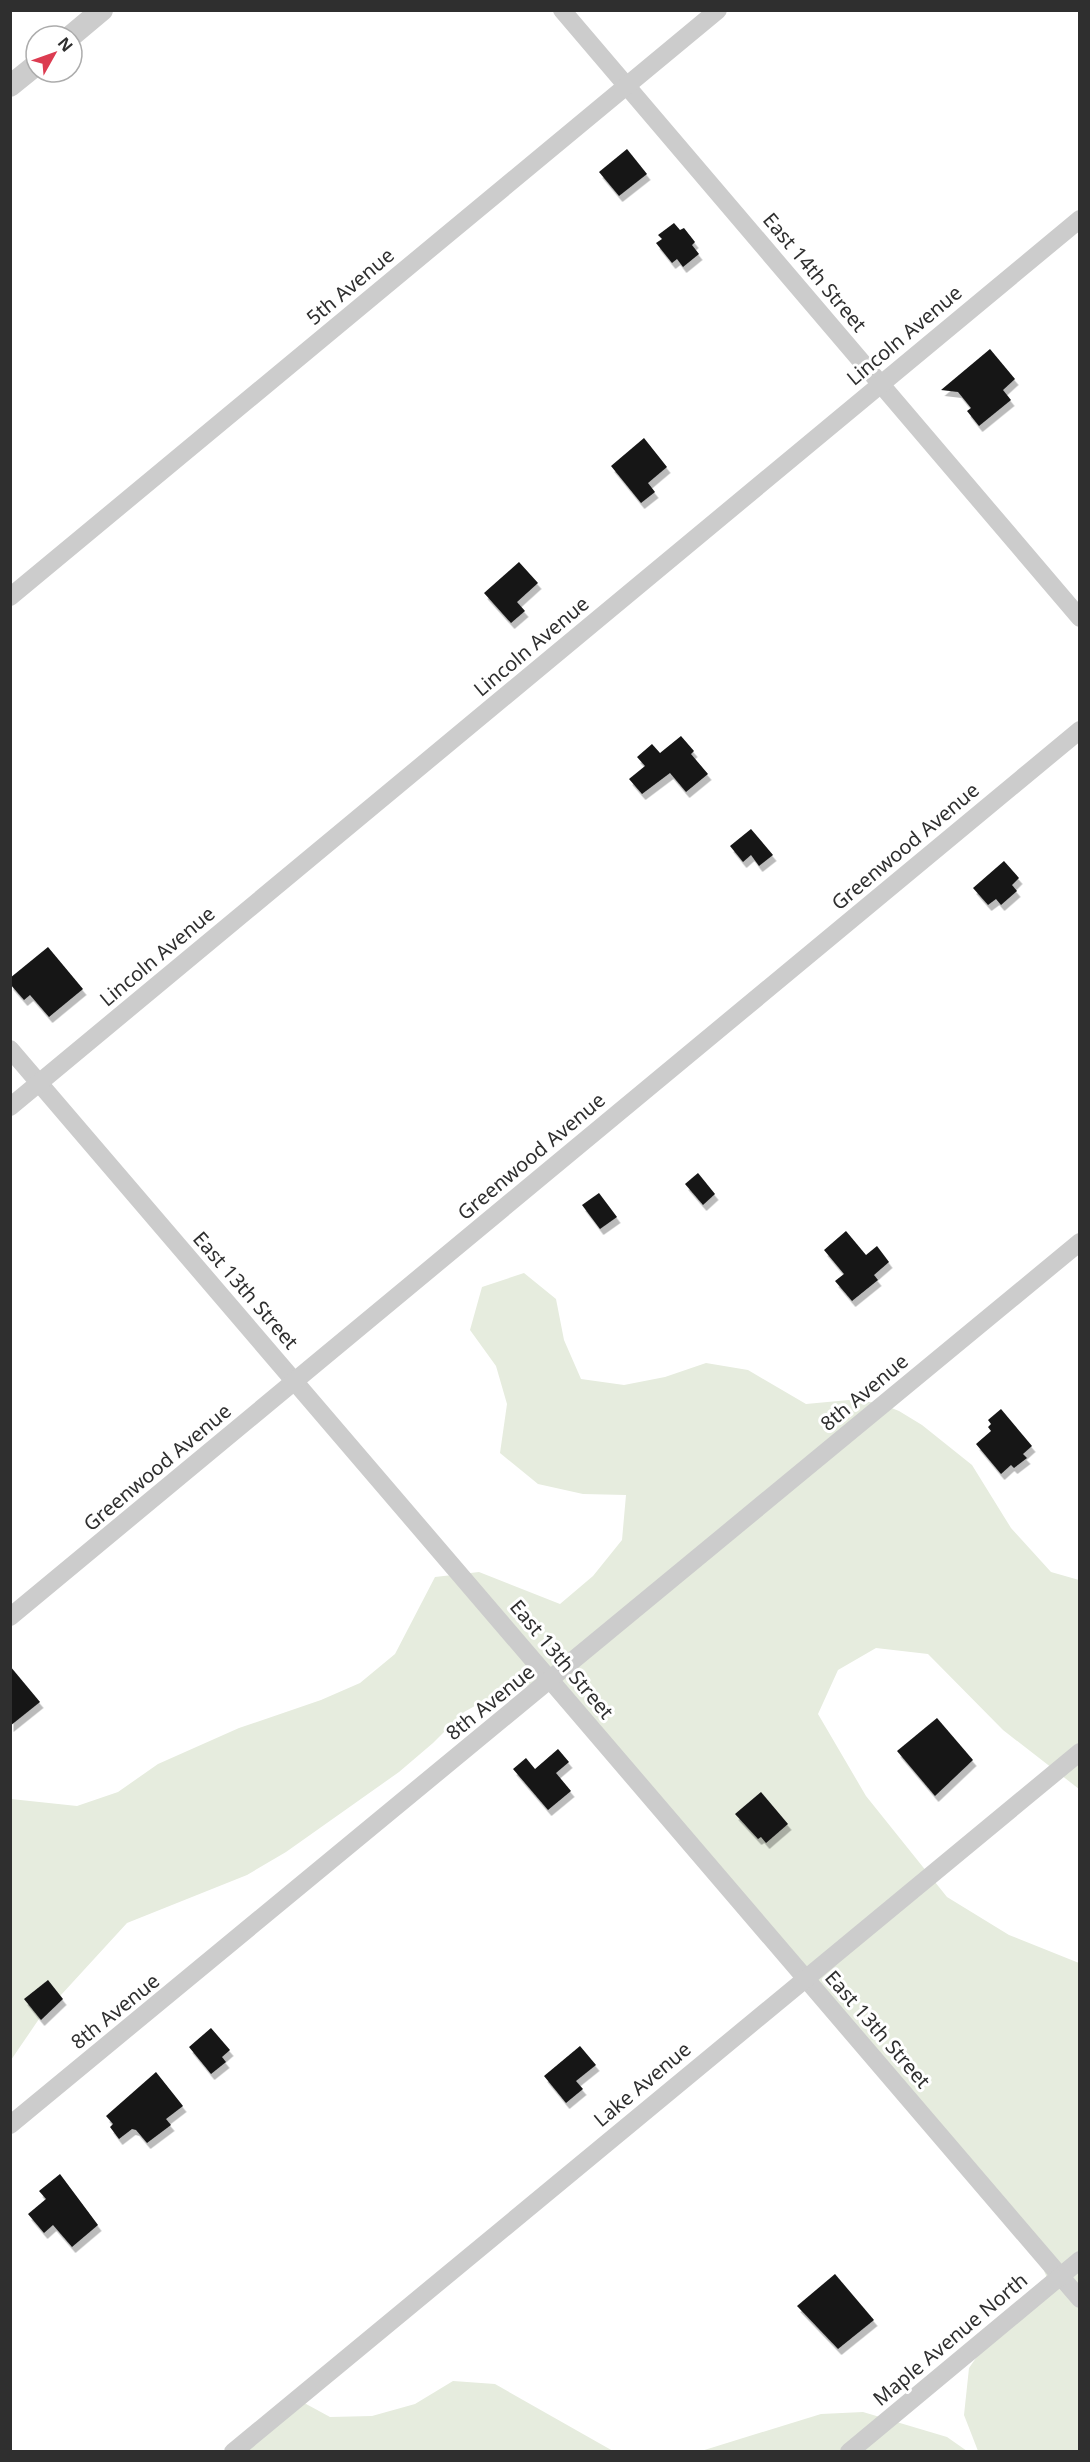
<svg xmlns="http://www.w3.org/2000/svg" width="1090" height="2462" font-family="'Noto Sans',sans-serif">
<style>
.green{fill:#e6ecde}
.building{fill:#161616;filter:url(#shadow)}
.lines{fill:none;stroke-linecap:round;stroke-linejoin:round}
.minor{stroke:#ccc;stroke-width:18}
.tertiary{stroke:#ccc;stroke-width:22}
.labels{text-anchor:middle;dominant-baseline:central;stroke-width:6;stroke-linejoin:round;paint-order:stroke}
.street-label{font-size:20px;fill:#2f2f2f;stroke:#fff}
</style>
<defs>
<filter id="shadow"><feDropShadow dx="3.5" dy="6" stdDeviation="0" flood-color="#0004"/></filter>
</defs>
<rect width="100%" height="100%" fill="#fff"/>
<g class="green">
<path d="M524 1273 556 1299 564 1340 581 1379 624 1385 665 1377 706 1363 748 1370 806 1404 849 1400 879 1403 899 1411 922 1425 972 1465 1011 1528 1051 1572 1079 1580V1789L1003 1730 928 1654 876 1648 838 1670 818 1714 866 1796 947 1897 1009 1935 1079 1963V2451H978L964 2415 969 2368 1000 2324 1049 2283 1034 2246 541 1683 500 1692 464 1712 433 1743 399 1772 286 1852 247 1875 127 1923 39 2019 11 2060V1799L77 1806 118 1792 158 1764 239 1728 321 1700 360 1683 395 1654 435 1577 479 1572 560 1604 593 1576 622 1540 626 1495 583 1494 538 1484 500 1453 507 1404 496 1366 470 1330 482 1287Z"/>
<path d="M453 2381 495 2384 613 2451 237 2452 297 2399 330 2417 372 2416 415 2404Z"/>
<path d="M863 2412 947 2437 967 2451 698 2452 821 2414Z"/>
</g>
<g class="building">
<path d="M627 149 647 174 619 196 599 172Z"/>
<path d="M674 223 680 230 684 228 695 242 692 245 699 254 683 267 677 259 672 263 656 243 662 239 658 235Z"/>
<path d="M990 349 1015 379 1003 390 1011 400 979 426 967 411 971 408 958 392 941 390Z"/>
<path d="M644 438 667 467 648 483 655 492 641 503 611 466Z"/>
<path d="M519 562 538 583 517 602 525 611 511 623 484 593Z"/>
<path d="M681 736 694 751 691 754 708 774 686 792 670 773 642 794 629 779 645 766 637 757 652 744 660 753Z"/>
<path d="M751 829 773 855 759 866 751 855 743 862 730 846Z"/>
<path d="M1004 861 1019 878 1012 885 1017 891 1001 905 996 899 988 905 973 888Z"/>
<path d="M48 947 83 989 49 1017 30 995 24 1000 10 984V978Z"/>
<path d="M698 1173 715 1194 703 1205 685 1184Z"/>
<path d="M599 1193 617 1217 600 1229 582 1205Z"/>
<path d="M846 1231 866 1255 877 1246 889 1262 874 1275 878 1280 852 1301 835 1281 844 1274 824 1250Z"/>
<path d="M1001 1409 1032 1446 1023 1454 1027 1458 1014 1468 1011 1465 1001 1474 976 1444 991 1431 988 1427 991 1424 988 1420Z"/>
<path d="M10 1666 40 1702 10 1726Z"/>
<path d="M937 1718 973 1760 935 1796 897 1751Z"/>
<path d="M558 1749 569 1762 556 1773 571 1791 548 1810 513 1769 526 1758 535 1769Z"/>
<path d="M761 1792 788 1824 766 1843 761 1837 758 1839 735 1814Z"/>
<path d="M48 1980 63 1999 41 2020 24 1999Z"/>
<path d="M211 2028 230 2050 222 2057 226 2062 211 2074 189 2047Z"/>
<path d="M580 2046 596 2065 576 2081 583 2089 566 2103 544 2076Z"/>
<path d="M156 2072 183 2106 166 2119 171 2125 147 2143 136 2130 132 2129 119 2139 110 2127 113 2124 106 2116Z"/>
<path d="M60 2174 98 2225 72 2247 53 2225 44 2233 28 2214 46 2199 39 2191Z"/>
<path d="M835 2274 874 2320 838 2349 797 2306Z"/>
</g>
<g class="lines">
<g class="minor">
<path d="M562 10 1080 618"/>
<path d="M10 597 718 10"/>
<path d="M10 1049 1080 2299"/>
<path d="M10 1107 1080 219"/>
<path d="M10 1617 1080 730"/>
<path d="M10 2125 1080 1242"/>
<path d="M233 2452 1080 1752"/>
<path d="M849 2452 1080 2260"/>
</g>
<g class="tertiary">
<path d="M71 36 102 10"/>
<path d="M10 86 36 65"/>
</g>
</g>
<g class="labels">
<g class="street-label">
<text transform="translate(815 272) rotate(50)">East 14th Street</text>
<text transform="translate(350 286) rotate(-40)">5th Avenue</text>
<text transform="translate(904 335) rotate(-40)">Lincoln Avenue</text>
<text transform="translate(531 646) rotate(-40)">Lincoln Avenue</text>
<text transform="translate(905 846) rotate(-40)">Greenwood Avenue</text>
<text transform="translate(157 956) rotate(-40)">Lincoln Avenue</text>
<text transform="translate(531 1156) rotate(-40)">Greenwood Avenue</text>
<text transform="translate(246 1290) rotate(49)">East 13th Street</text>
<text transform="translate(864 1392) rotate(-40)">8th Avenue</text>
<text transform="translate(157 1467) rotate(-40)">Greenwood Avenue</text>
<text transform="translate(562 1659) rotate(50)">East 13th Street</text>
<text transform="translate(490 1702) rotate(-39)">8th Avenue</text>
<text transform="translate(115 2011) rotate(-39)">8th Avenue</text>
<text transform="translate(878 2029) rotate(49)">East 13th Street</text>
<text transform="translate(642 2084) rotate(-40)">Lake Avenue</text>
<text transform="translate(950 2339) rotate(-40)">Maple Avenue North</text>
</g>
</g>
<rect width="1090" height="2462" fill="none" stroke="#2f2f2f" stroke-width="24"/>
<g transform="translate(54 54) rotate(50)"><circle r="28" fill="#ffffff" stroke="#acacac" stroke-width="1.5"/>
<path d="M0-4.5L10 22L0 15L-10 22Z" fill="#dc3c51"/>
<text y="-9" font-size="16" font-weight="bold" text-anchor="middle" fill="#2f2f2f">N</text>
</g>
</svg>
